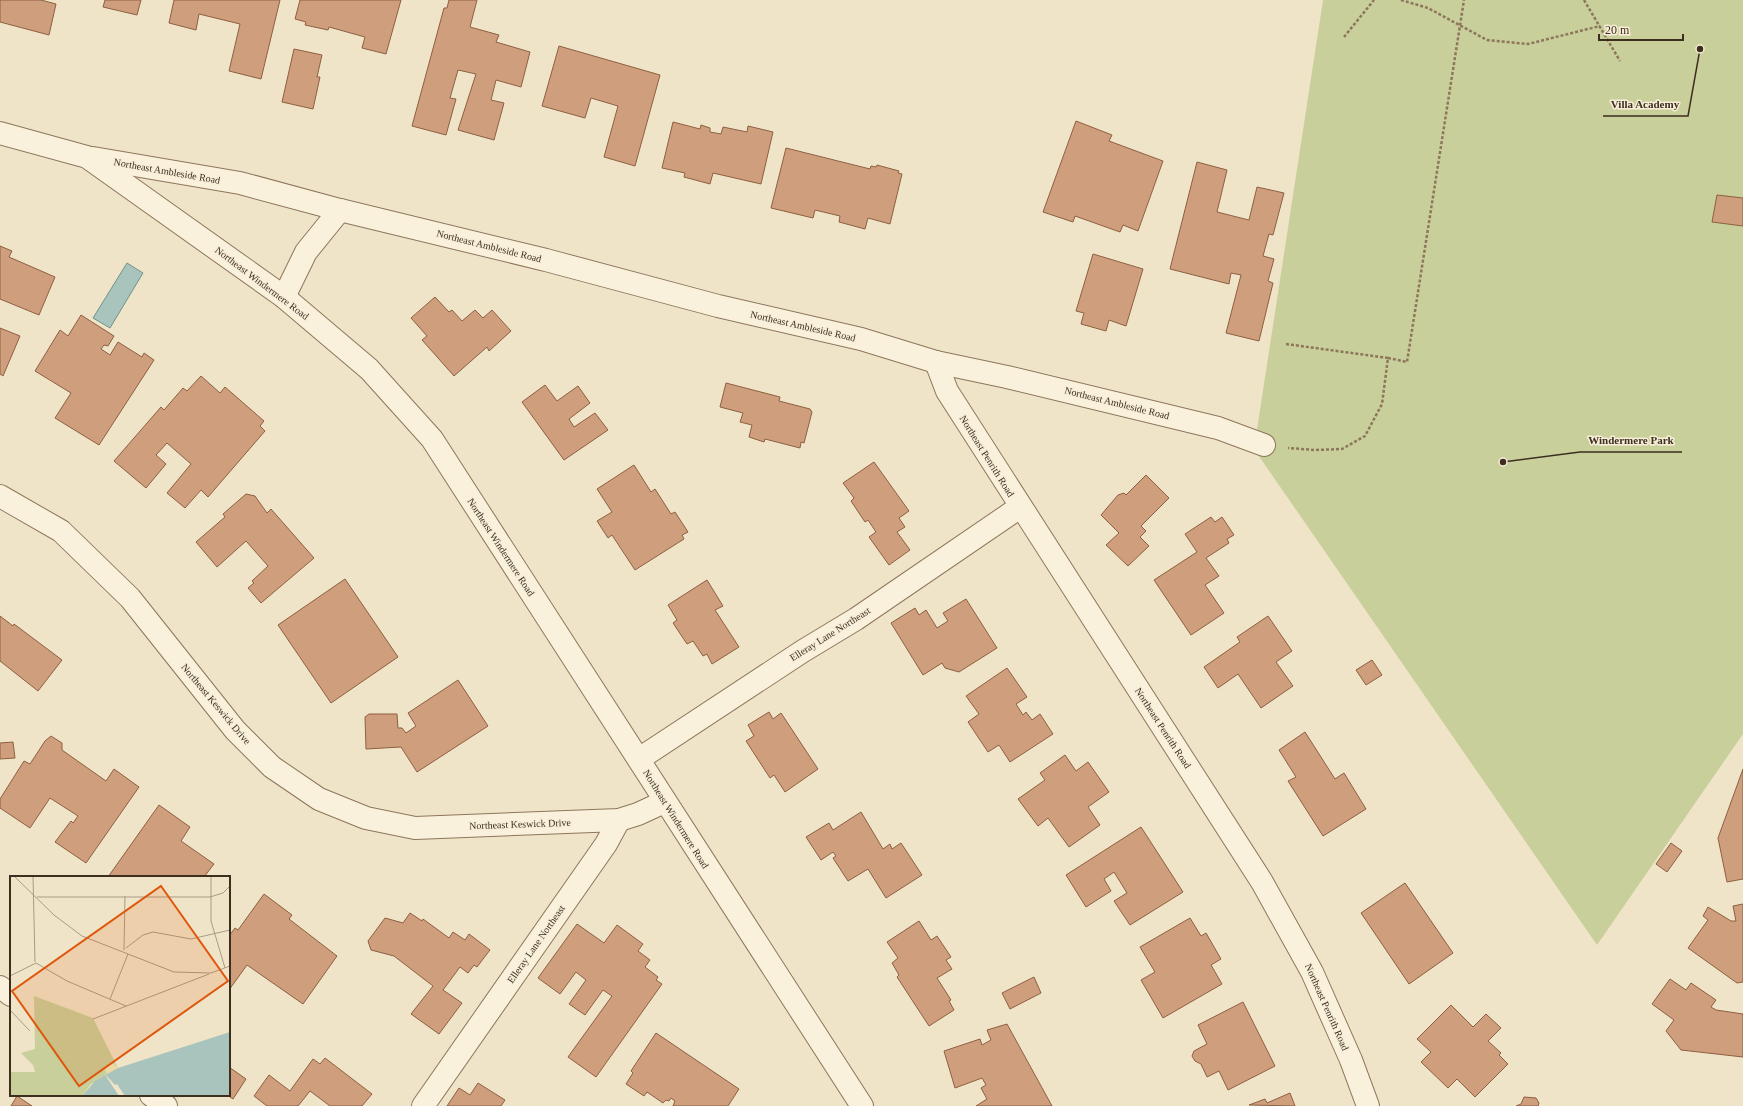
<svg xmlns="http://www.w3.org/2000/svg" width="1743" height="1106" font-family="Georgia,serif">
<style>
.green{fill:#c9cf9b}
.water{fill:#a9c4bc;stroke:#6f938a}
.building{fill:#cf9f7d;stroke:#8d5f41}
.lines{fill:none;stroke-linecap:round;stroke-linejoin:round}
.minor-casing{stroke:#8d765c;stroke-width:24}
.path{stroke:#8d765c;stroke-width:2.5;stroke-dasharray:3 2;stroke-linecap:butt}
.minor{stroke:#faf1dc;stroke-width:22}
.labels{text-anchor:middle;dominant-baseline:central;stroke-width:3;stroke-linejoin:round;paint-order:stroke}
.street-label{font-size:10px;fill:#3d2e20;stroke:#f7eed8}
.inset-road{fill:none;stroke:#a89b85;stroke-width:1}
.view{fill:#df570d;fill-opacity:0.15;stroke:#df570d;stroke-width:2}
.inset-edge{fill:none;stroke:#3d2e20;stroke-width:2}
.leader{fill:none;stroke:#3d2e20;stroke-width:1.5}
.callout-dot{fill:#3d2e20;stroke:#f7eed8;stroke-width:1.5}
.callout-label{font-size:11px;text-anchor:middle;font-weight:bold;fill:#3d2e20;stroke:#f7eed8;stroke-width:3;stroke-linejoin:round;paint-order:stroke}
</style>
<rect width="100%" height="100%" fill="#f0e4c8"/>
<path class="green" d="M1323 0H1743V734L1597 945 1254 449Z"/>
<path class="water" d="M127 263 143 273 110 328 93 318Z"/>
<g class="building">
<path d="M0 0H41L56 4 49 35 0 22Z"/>
<path d="M105 0H141L137 15 103 7Z"/>
<path d="M174 0H280L261 79 229 71 240 24 199 14 196 30 169 23Z"/>
<path d="M300 0H401L386 54 362 48 365 37 329 27 328 30 305 25 306 22 295 19Z"/>
<path d="M449 0H477L470 27 499 35 496 42 530 52 521 87 496 80 491 100 504 103 494 140 458 130 476 74 458 70 450 98 456 99 446 135 412 126 444 8H447Z"/>
<path d="M559 46 660 75 635 166 604 157 618 106 591 98 585 118 542 106Z"/>
<path d="M294 49 322 55 317 77H320L313 109 282 102Z"/>
<path d="M1076 121 1112 135 1109 141 1163 161 1138 231 1123 225 1120 232 1075 216 1073 222 1043 212Z"/>
<path d="M673 122 700 129 701 125 710 128V132L721 134 723 127 747 132 748 126 773 132 761 184 713 173 710 184 684 177 685 173 662 168Z"/>
<path d="M786 148 870 169 871 166 876 167 877 165 899 171 898 173 902 174 890 224 868 218 865 229 839 222 840 216 815 210 813 218 771 208Z"/>
<path d="M1197 162 1227 170 1217 212 1249 220 1257 187 1284 193 1273 235 1269 234 1263 256 1274 259 1268 281 1273 283 1259 341 1226 333 1241 275 1231 273 1229 284 1170 269Z"/>
<path d="M1717 195 1743 198V226L1712 222Z"/>
<path d="M0 246 12 251 9 257 55 277 39 315 0 299Z"/>
<path d="M1093 254 1143 269 1126 326 1109 320 1106 331 1081 324 1084 313 1076 311Z"/>
<path d="M435 297 449 312 452 310 462 321 475 310 483 318 492 310 511 331 489 351 487 347 454 376 422 340 427 336 411 318Z"/>
<path d="M81 315 114 336 108 346 104 345 101 349 110 355 118 342 142 357 144 353 154 360 99 445 55 418 71 393 35 371 60 330 68 336Z"/>
<path d="M0 328 20 336 3 376 0 374Z"/>
<path d="M201 376 220 393 225 387 264 421 260 426 265 431 208 497 201 490 185 508 167 493 191 464 167 443 156 455 166 464 146 488 114 461 161 407 164 410 183 388 187 391Z"/>
<path d="M726 383 780 397 779 401 810 409 812 412 804 443 801 442 800 448 765 439 764 442 749 437 752 425 740 422 743 413 720 407Z"/>
<path d="M545 385 557 401 578 386 590 403 569 419 574 427 595 413 608 430 564 460 522 402Z"/>
<path d="M874 462 909 511 899 518 905 527 897 532 910 550 889 565 869 537 876 532 868 520 865 522 851 501 854 498 843 483Z"/>
<path d="M634 465 651 492 655 489 671 514 675 512 688 532 682 535 684 539 635 570 612 535 608 538 597 521 612 512 597 489Z"/>
<path d="M1146 475 1169 498 1141 526 1146 531 1140 537 1149 546 1128 566 1106 545 1119 533 1101 515 1118 495 1124 493 1126 495Z"/>
<path d="M246 494 255 496 267 513 271 509 314 558 261 603 248 588 254 583 252 581 268 566 246 541 217 567 196 542 225 517 223 514Z"/>
<path d="M1211 517 1215 522 1222 517 1234 535 1227 539 1229 543 1206 558 1219 576 1205 585 1224 613 1191 635 1154 580 1197 552 1185 534Z"/>
<path d="M345 579 398 657 331 703 278 625Z"/>
<path d="M707 580 723 606 715 610 739 647 712 664 707 654 703 656 693 641 687 644 673 623 677 620 668 605Z"/>
<path d="M966 599 997 648 959 672 945 668 942 663 923 675 891 623 915 608 919 615 926 610 937 628 948 621 943 613Z"/>
<path d="M0 616 13 626 14 624 62 660 38 691 0 661Z"/>
<path d="M1268 616 1292 651 1276 662 1293 686 1261 708 1238 674 1218 688 1204 667 1240 642 1237 637Z"/>
<path d="M1372 660 1382 675 1366 685 1356 670Z"/>
<path d="M1007 668 1027 697 1016 704 1023 715 1026 712 1032 720 1040 714 1053 734 1010 762 999 745 988 752 968 722 979 714 966 696Z"/>
<path d="M458 680 488 726 417 772 401 747 366 749 365 717 369 714H397L398 728H402L406 733 416 726 408 713Z"/>
<path d="M769 712 773 719 781 713 818 769 785 792 774 775 770 778 746 741 754 736 748 725Z"/>
<path d="M1305 732 1335 779 1344 773 1366 809 1323 836 1288 781 1296 777 1279 750Z"/>
<path d="M51 736 62 743V750L106 781 114 769 139 787 86 863 55 842 71 821 73 823 78 816 50 798 30 828 0 808V799L24 761 30 764 45 741Z"/>
<path d="M13 742 15 758 0 759V743Z"/>
<path d="M1065 755 1076 771 1088 762 1109 792 1088 807 1100 825 1069 847 1048 818 1038 826 1018 799 1045 780 1040 773Z"/>
<path d="M1743 769V879L1727 882 1718 838Z"/>
<path d="M159 805 190 827 181 841 214 864 204 877H108Z"/>
<path d="M861 812 883 849 890 844 892 849 901 843 922 875 886 898 868 869 848 881 833 858 836 856 833 852 821 860 806 837 829 823 833 830Z"/>
<path d="M1141 827 1183 892 1130 925 1114 901 1127 893 1114 872 1104 879 1111 891 1086 907 1066 875Z"/>
<path d="M1671 843 1682 851 1667 872 1656 864Z"/>
<path d="M1405 883 1453 953 1409 984 1361 913Z"/>
<path d="M264 894 292 915 289 919 337 956 303 1004 247 965 229 990V936L235 928 238 930Z"/>
<path d="M1743 904V982L1737 983 1688 948 1708 920 1703 916 1708 907 1731 921H1736L1733 906Z"/>
<path d="M410 913 422 921 423 919 449 938 453 932 465 940 469 934 490 950 477 967 474 965 468 973 460 967 443 990 462 1003 439 1034 411 1014 433 986 394 956 371 950 368 941 385 918 403 923Z"/>
<path d="M1190 918 1201 936 1206 933 1221 959 1211 965 1222 984 1163 1018 1141 980 1155 972 1140 947Z"/>
<path d="M919 921 931 940 937 936 951 957 946 960 952 969 937 978 951 1000 949 1001 954 1010 929 1026 897 977 899 975 892 963 898 958 887 942Z"/>
<path d="M577 924 604 943 617 925 643 944 638 951 650 960 645 967 658 977 656 980 662 984 596 1077 568 1057 612 996 603 990 585 1015 569 1004 586 980 576 972 560 994 538 978Z"/>
<path d="M1034 977 1041 993 1010 1009 1002 993Z"/>
<path d="M1670 979 1686 990 1691 983 1716 1000 1711 1007 1716 1010 1743 1014V1057L1681 1050 1666 1031 1674 1020 1652 1004Z"/>
<path d="M1243 1002 1275 1066 1228 1090 1219 1071 1207 1077 1201 1064 1195 1061 1192 1056 1194 1051 1207 1044 1198 1025Z"/>
<path d="M1451 1005 1473 1027 1486 1014 1501 1028 1488 1041 1501 1053 1499 1055 1508 1064 1475 1097 1457 1079 1448 1088 1421 1062 1431 1052 1417 1039Z"/>
<path d="M1007 1024 1052 1106H976L987 1099 981 1088 986 1085 982 1078 955 1088 944 1051 980 1039 982 1045 991 1040 987 1030Z"/>
<path d="M656 1033 739 1089 728 1106H673L675 1101 671 1098 669 1101 666 1100 663 1103 647 1092 644 1096 626 1084 633 1073 631 1071Z"/>
<path d="M325 1058 372 1094 362 1106H330L310 1091 298 1106H267L254 1096 269 1075 290 1091 313 1059 320 1064Z"/>
<path d="M229 1067 246 1079 233 1099 227 1095H229Z"/>
<path d="M478 1083 505 1100 501 1106H447L459 1088 470 1095Z"/>
<path d="M1290 1093 1295 1106 1249 1105 1265 1099 1267 1103Z"/>
<path d="M17 1096 32 1106H11Z"/>
<path d="M1524 1097 1536 1098 1539 1103 1538 1106H1516L1521 1104Z"/>
</g>
<g class="lines">
<defs>
<g id="minor">
<path d="M0 133 87 157 284 297 369 369 432 439 862 1106"/>
<path d="M93 158 240 183 340 210 546 260 718 306 861 339 936 362 1007 377 1218 428 1264 445"/>
<path d="M284 297 306 252 340 210"/>
<path d="M936 362 947 391 1262 882 1312 972 1351 1060 1368 1106"/>
<path d="M0 496 61 531 130 598 235 730 272 767 319 799 366 818 415 828 619 820 638 814 664 802"/>
<path d="M639 759 803 651 856 619 1020 507"/>
<path d="M0 987 11 995"/>
<path d="M151 1095 166 1106"/>
<path d="M423 1106 606 844 619 820"/>
</g>
</defs>
<use href="#minor" class="minor-casing"/>
<g class="path">
<path d="M1401 0 1428 8 1487 40 1528 44 1600 26"/>
<path d="M1584 0 1620 61"/>
<path d="M1344 37 1374 0"/>
<path d="M1286 344 1388 358 1382 404 1365 436 1342 449 1315 450 1288 448"/>
<path d="M1388 358 1407 362 1464 0"/>
</g>
<use href="#minor" class="minor"/>
</g>
<g class="labels">
<g class="street-label">
<text transform="translate(167 171) rotate(10)">Northeast Ambleside Road</text>
<text transform="translate(489 246) rotate(14)">Northeast Ambleside Road</text>
<text transform="translate(262 283) rotate(37)">Northeast Windermere Road</text>
<text transform="translate(803 326) rotate(13)">Northeast Ambleside Road</text>
<text transform="translate(1117 403) rotate(14)">Northeast Ambleside Road</text>
<text transform="translate(987 456) rotate(58)">Northeast Penrith Road</text>
<text transform="translate(501 547) rotate(57)">Northeast Windermere Road</text>
<text transform="translate(830 634) rotate(-32)">Elleray Lane Northeast</text>
<text transform="translate(216 704) rotate(50)">Northeast Keswick Drive</text>
<text transform="translate(1163 728) rotate(57)">Northeast Penrith Road</text>
<text transform="translate(676 819) rotate(58)">Northeast Windermere Road</text>
<text transform="translate(520 824) rotate(-2)">Northeast Keswick Drive</text>
<text transform="translate(536 944) rotate(-55)">Elleray Lane Northeast</text>
<text transform="translate(1327 1007) rotate(66)">Northeast Penrith Road</text>
</g>
</g>
<g transform="translate(10 876)">
<rect width="220" height="220" fill="#f0e4c8"/>
<path d="M24 120 83 142 108 192 81 208 72 220H0V196H25L23 189 11 177 25 173Z" fill="#c9cf9b"/>
<path d="M102 187 109 192 97 198 94 192Z" fill="#ecd9a5"/>
<path d="M220 156V220H72L85 205 108 192Z" fill="#a9c4bc"/>
<path d="M94 197 105 209 107 208 115 220H109Z" fill="#f0e4c8"/>
<path class="inset-road" d="M4 0 44 39 72 60 164 96 201 97 220 90M23 0 25 86M201 0V45L215 92M27 21H200L213 17 220 10M116 72 133 59 143 56 181 63 220 54M114 74 115 20M0 100 26 87 57 105 116 130M100 123 118 78M0 134 20 155M83 143 199 98"/>
<path class="view" d="M151 10 218 105 69 210 2 115Z"/>
<rect width="220" height="220" class="inset-edge"/>
</g>
<path class="leader" d="M1700 49L1688 116H1603M1503 462L1580 452H1682"/>
<g class="callout-dot">
<circle cx="1700" cy="49" r="4"/>
<circle cx="1503" cy="462" r="4"/>
</g>
<g class="callout-label">
<text x="1645" y="108">Villa Academy</text>
<text x="1631" y="444">Windermere Park</text>
</g>
<path d="M1599 34v6h84v-6" fill="none" stroke="#3d2e20" stroke-width="2"/>
<text x="1605" y="34" font-size="12" fill="#3d2e20" stroke="#f7eed8" stroke-width="3" paint-order="stroke">20 m</text>
</svg>
